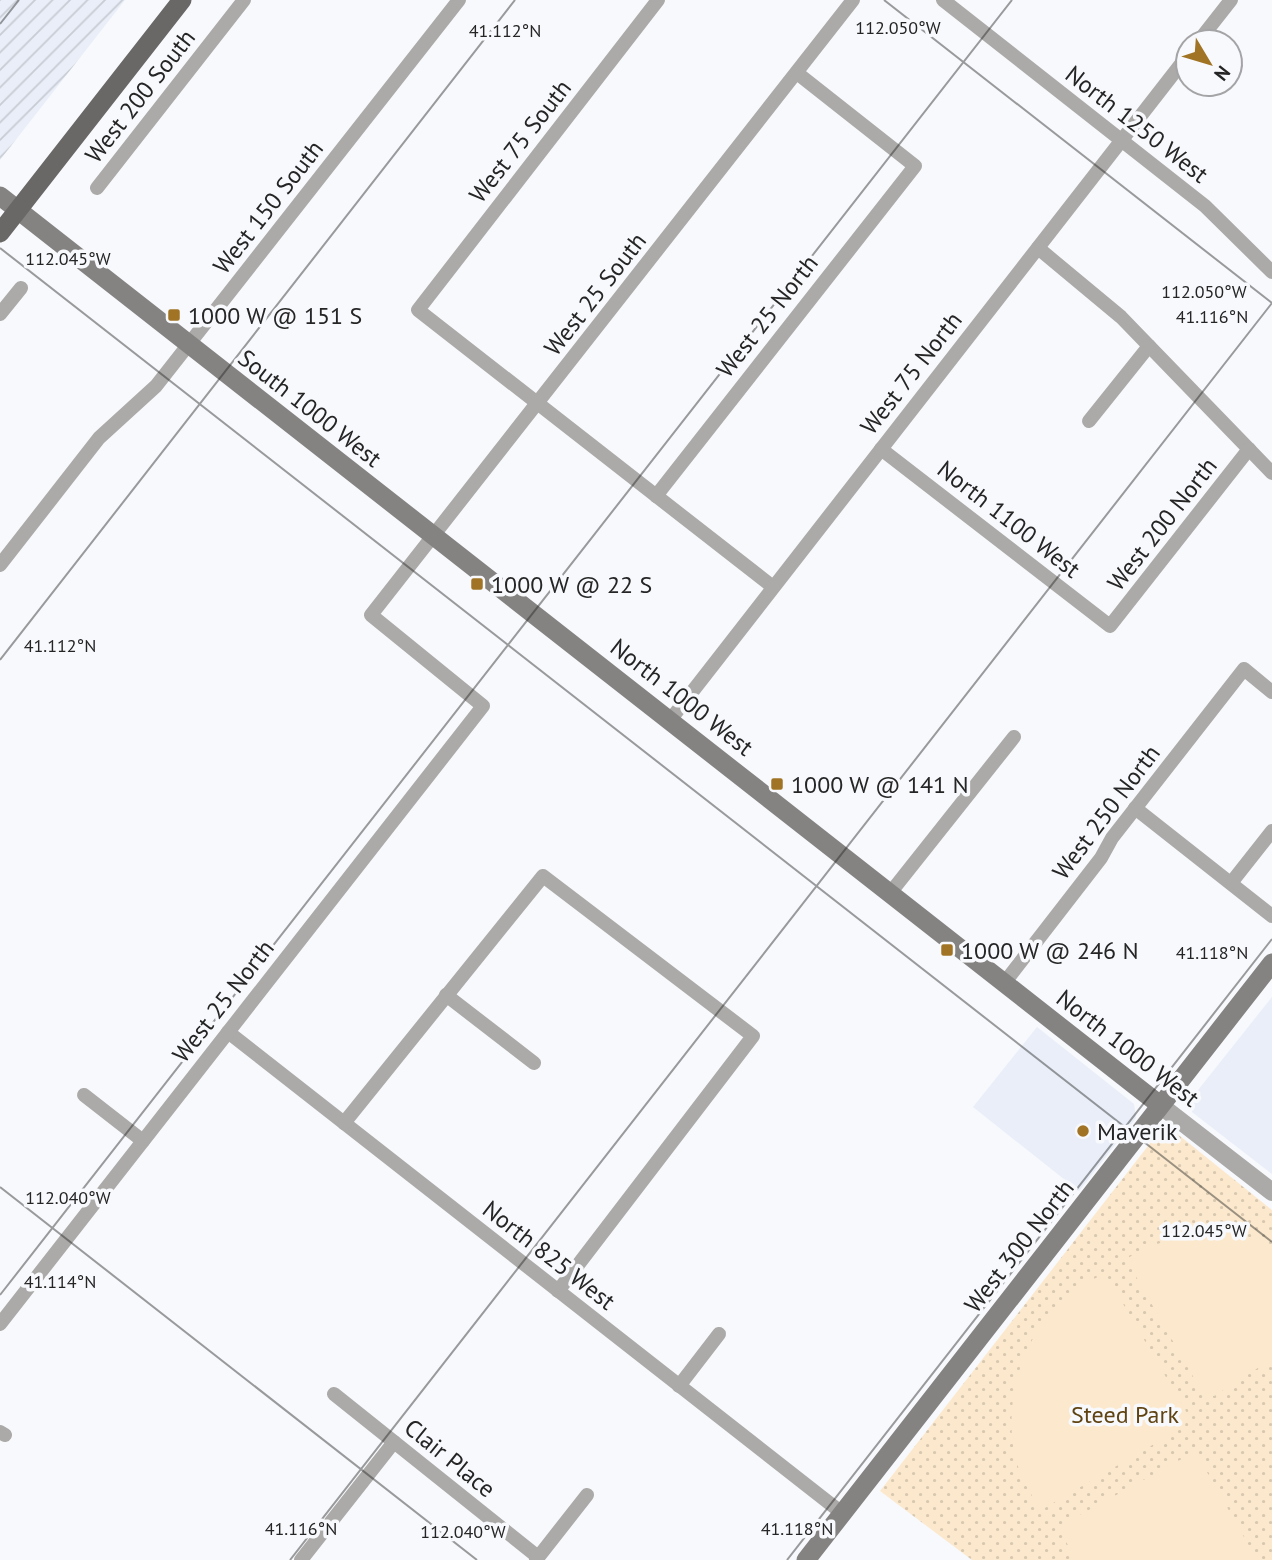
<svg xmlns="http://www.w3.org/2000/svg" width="1272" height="1560" font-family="'PT Sans',sans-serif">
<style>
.built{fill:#e9eef8}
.industrial{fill:url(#industrial-furrows)}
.park{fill:url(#park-dots)}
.pitch{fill:#fce9cd}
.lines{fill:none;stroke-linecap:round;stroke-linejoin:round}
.minor{stroke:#abaaa8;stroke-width:14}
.tertiary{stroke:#abaaa8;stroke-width:18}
.secondary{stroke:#858382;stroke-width:19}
.primary{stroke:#6a6866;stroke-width:19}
.ticks{fill:none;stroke:#252526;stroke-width:2;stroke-opacity:0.45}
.poi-dot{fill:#a17425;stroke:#f8f9fc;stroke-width:2.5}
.labels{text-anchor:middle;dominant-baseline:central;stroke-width:7;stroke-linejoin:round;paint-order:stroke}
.street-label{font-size:24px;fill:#252526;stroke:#f8f9fc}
.poi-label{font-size:24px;fill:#252526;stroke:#f8f9fc;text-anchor:start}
.park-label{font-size:24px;fill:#5f4313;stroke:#f8f9fc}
.ticks-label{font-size:18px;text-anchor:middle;fill:#252526;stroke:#f8f9fc;stroke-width:7;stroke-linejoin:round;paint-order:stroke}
</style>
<defs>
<pattern id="industrial-furrows" width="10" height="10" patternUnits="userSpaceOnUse" patternTransform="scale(1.75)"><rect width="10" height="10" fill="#e9eef8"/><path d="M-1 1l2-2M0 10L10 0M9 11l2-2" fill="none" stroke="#c8ccd4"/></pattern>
<pattern id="park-dots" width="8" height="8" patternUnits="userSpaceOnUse" patternTransform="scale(1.75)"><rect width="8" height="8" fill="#fce9cd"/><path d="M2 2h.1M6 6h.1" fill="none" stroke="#d8c8b0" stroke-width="1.8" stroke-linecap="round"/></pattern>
</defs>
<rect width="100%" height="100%" fill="#f8f9fc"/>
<g class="built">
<path d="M1272 997V1174L1192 1112 1191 1099Z"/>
<path d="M1037 1027 1134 1104 1136 1118 1079 1191 973 1107Z"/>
</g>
<path class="industrial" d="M0 0H125L0 160Z"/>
<path class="park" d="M1165 1124 1272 1210V1560H972L880 1491Z"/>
<g class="pitch">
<path d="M1211 1232 1244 1236 1272 1246V1359L1214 1396 1203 1394 1126 1259C1155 1243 1178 1235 1211 1232Z"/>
<path d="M1105 1273 1187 1413 1185 1426 1041 1510C1032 1495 1021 1480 1017 1463 1000 1404 1023 1330 1072 1292 1082 1285 1094 1279 1105 1273Z"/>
<path d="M1189 1455 1199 1458 1257 1560H1076L1058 1527Z"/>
</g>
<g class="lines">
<g class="minor">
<path d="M658 0 418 310 773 587"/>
<path d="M943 0 1205 206 1272 272"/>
<path d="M1198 42 1231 0"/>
<path d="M97 188 244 0"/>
<path d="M1038 248 1121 317 1272 473"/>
<path d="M0 314 21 288"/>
<path d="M1089 421 1149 346"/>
<path d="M881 449 1110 626 1249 449"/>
<path d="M656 496 915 166 797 73"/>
<path d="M0 565 99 438 156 386 459 0"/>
<path d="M671 719 1188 55"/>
<path d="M1135 808 1272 916"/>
<path d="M1231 883 1272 831"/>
<path d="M891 892 1014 737"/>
<path d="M1005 982 1101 858 1112 838 1244 669 1272 692"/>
<path d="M446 995 534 1063"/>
<path d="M228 1032 842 1513"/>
<path d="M84 1095 143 1141"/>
<path d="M344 1123 543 876 753 1036 558 1291"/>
<path d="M0 1324 483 706 371 615 853 0"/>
<path d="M679 1386 719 1334"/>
<path d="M334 1394 538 1557"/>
<path d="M0 1432 5 1435"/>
<path d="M301 1560 394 1442"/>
<path d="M536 1560 587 1495"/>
</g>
<path class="tertiary" d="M1160 1105 1272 1192"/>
<g class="secondary">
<path d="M0 196 1160 1105"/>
<path d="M806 1560 1272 963"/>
</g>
<path class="primary" d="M0 233 182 0"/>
</g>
<path class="ticks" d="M884 0 1272 303M0 24 19 0M0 248 1272 1242M0 660 515 0M0 1187 477 1560M0 1295 1012 0M290 1560 1272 303M787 1560 1272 939"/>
<g class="poi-dot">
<rect x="167" y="308" width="14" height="14" rx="3.5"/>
<rect x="470" y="577" width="14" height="14" rx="3.5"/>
<rect x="770" y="777" width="14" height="14" rx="3.5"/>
<rect x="940" y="943" width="14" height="14" rx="3.5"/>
<circle cx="1083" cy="1131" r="7"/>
</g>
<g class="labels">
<g class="street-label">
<text transform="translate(140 96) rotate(-52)">West 200 South</text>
<text transform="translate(1137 124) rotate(38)">North 1250 West</text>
<text transform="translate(520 141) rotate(-52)">West 75 South</text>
<text transform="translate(268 207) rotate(-52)">West 150 South</text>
<text transform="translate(595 294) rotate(-52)">West 25 South</text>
<text transform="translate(767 316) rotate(-52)">West 25 North</text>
<text transform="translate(911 373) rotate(-52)">West 75 North</text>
<text transform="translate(310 408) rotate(38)">South 1000 West</text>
<text transform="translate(1009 519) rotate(38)">North 1100 West</text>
<text transform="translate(1162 524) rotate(-52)">West 200 North</text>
<text transform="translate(682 697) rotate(38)">North 1000 West</text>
<text transform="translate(1106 812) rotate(-53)">West 250 North</text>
<text transform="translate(223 1001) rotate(-52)">West 25 North</text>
<text transform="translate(1128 1048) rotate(38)">North 1000 West</text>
<text transform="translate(1019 1246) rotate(-52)">West 300 North</text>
<text transform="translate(549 1255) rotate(38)">North 825 West</text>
<text transform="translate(450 1458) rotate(39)">Clair Place</text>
</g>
<g class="poi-label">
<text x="188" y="315">1000 W @ 151 S</text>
<text x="491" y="584">1000 W @ 22 S</text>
<text x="791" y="784">1000 W @ 141 N</text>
<text x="961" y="950">1000 W @ 246 N</text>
<text x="1097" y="1131">Maverik</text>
</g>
<g class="park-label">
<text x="1125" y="1414">Steed Park</text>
</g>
</g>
<g class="ticks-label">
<text x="898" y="34">112.050°W</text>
<text x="505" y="37">41.112°N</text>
<text x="68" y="265">112.045°W</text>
<text x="1204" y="298">112.050°W</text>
<text x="1212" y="323">41.116°N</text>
<text x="60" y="652">41.112°N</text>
<text x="1212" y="959">41.118°N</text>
<text x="68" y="1204">112.040°W</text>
<text x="1204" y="1237">112.045°W</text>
<text x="60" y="1288">41.114°N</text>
<text x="301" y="1535">41.116°N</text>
<text x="797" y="1535">41.118°N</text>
<text x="463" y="1538">112.040°W</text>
</g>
<g transform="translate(1209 63) rotate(128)"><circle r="33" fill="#f8f9fc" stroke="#a4a4a6" stroke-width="2"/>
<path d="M0-5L12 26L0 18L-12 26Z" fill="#a17425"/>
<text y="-10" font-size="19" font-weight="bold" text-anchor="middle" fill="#252526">N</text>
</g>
</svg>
